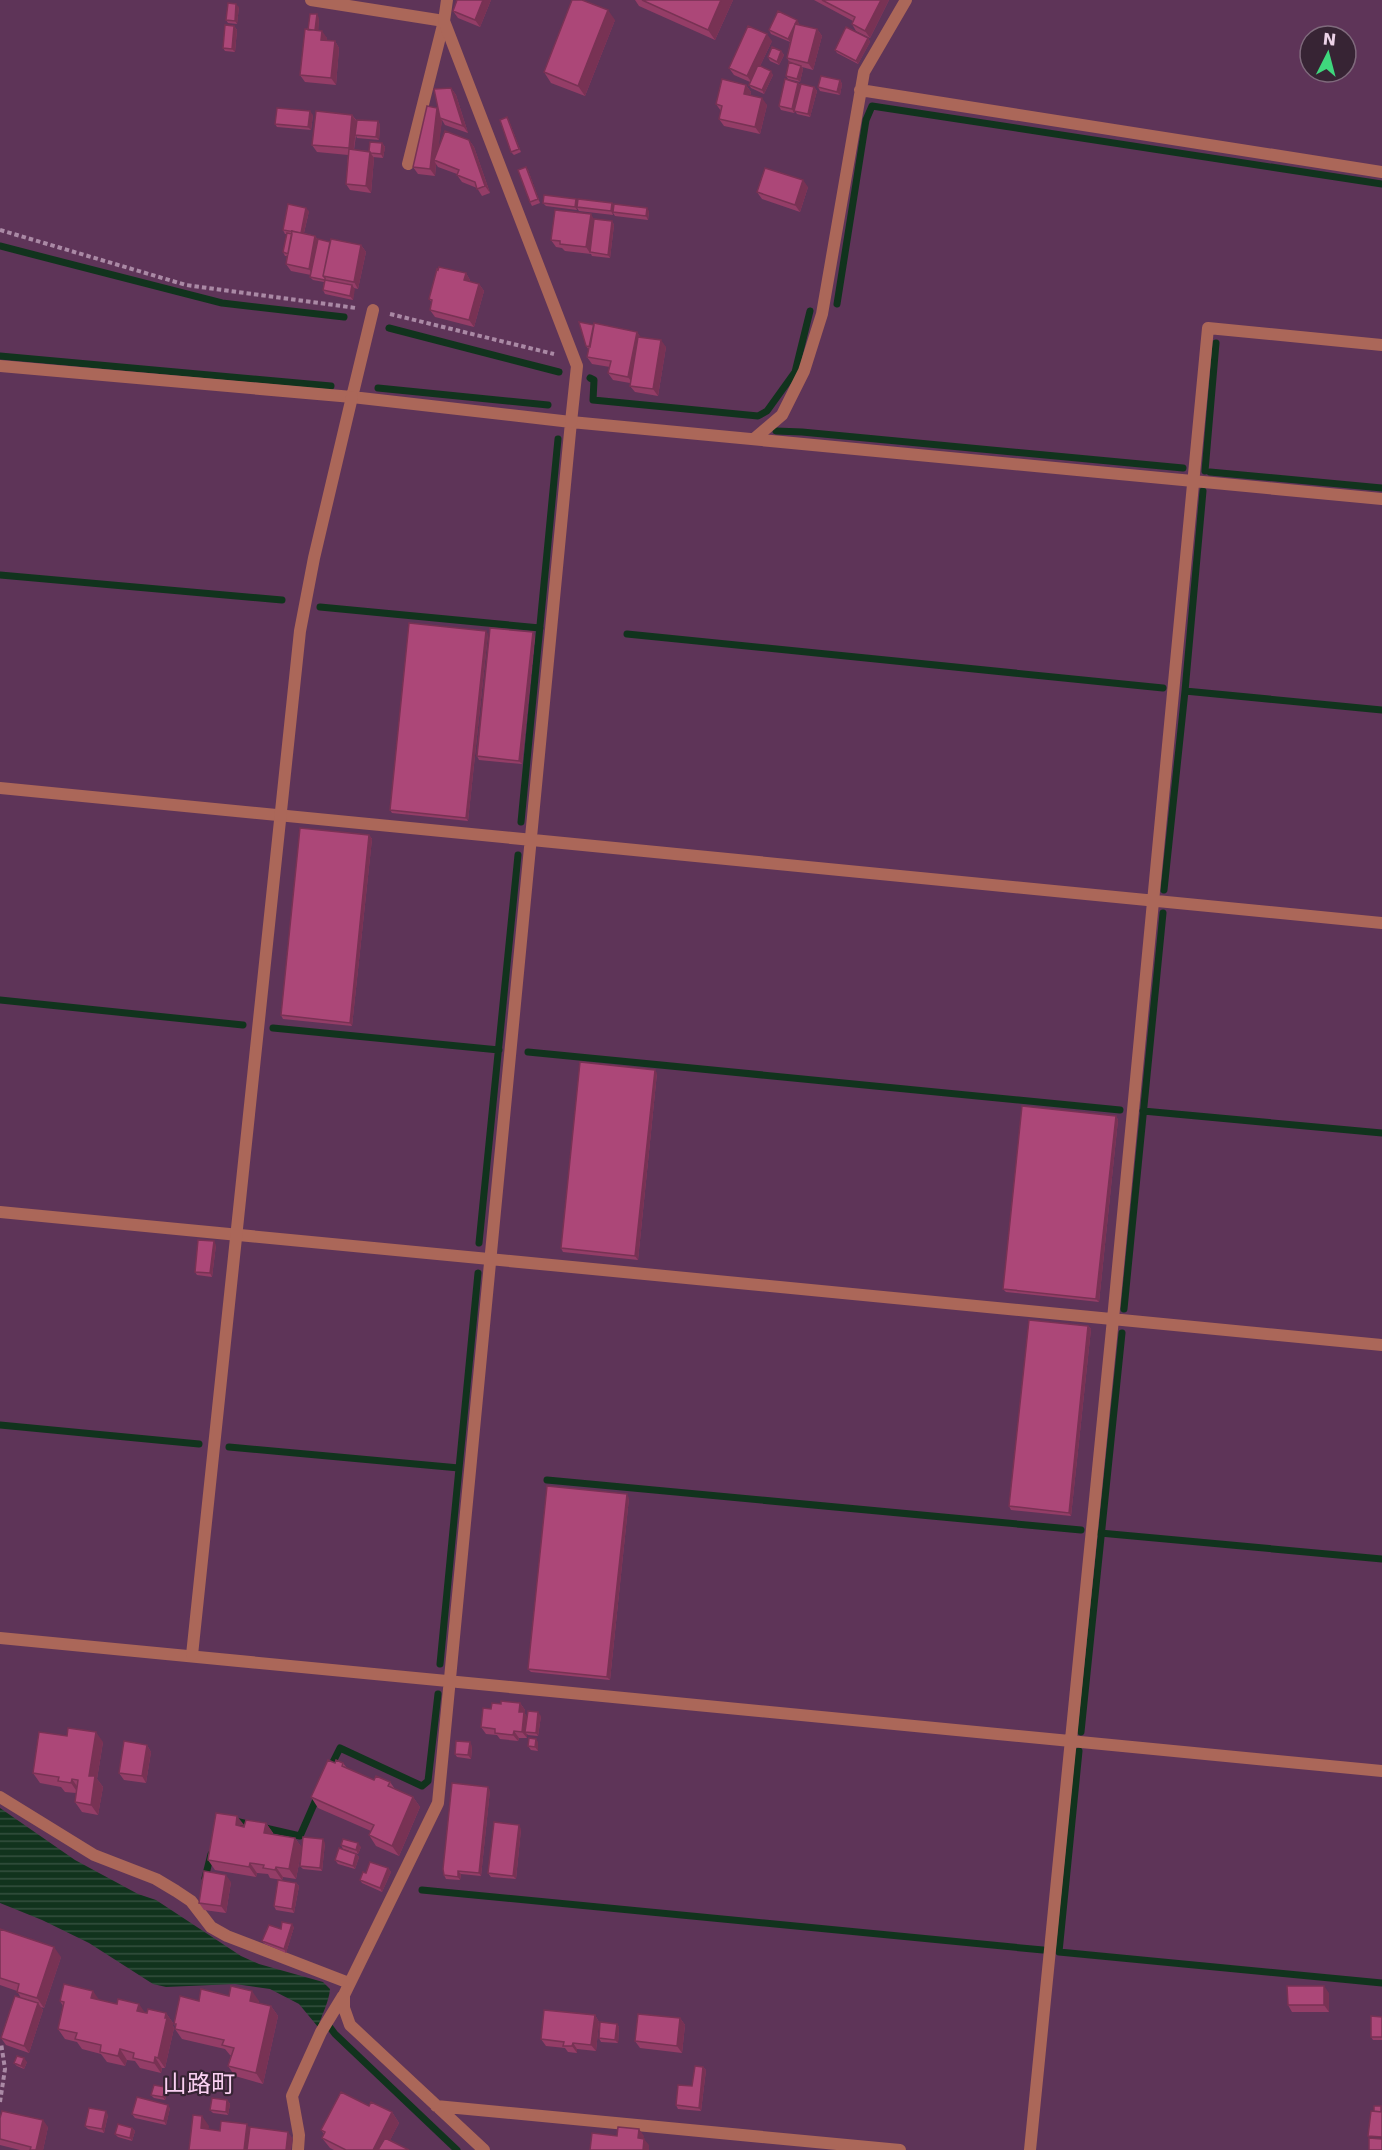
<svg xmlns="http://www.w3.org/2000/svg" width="1382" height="2150" viewBox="0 0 1382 2150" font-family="'DejaVu Sans','Noto Sans JP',sans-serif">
  <defs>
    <pattern id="water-rules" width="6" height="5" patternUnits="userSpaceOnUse" patternTransform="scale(1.5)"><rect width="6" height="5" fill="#11331d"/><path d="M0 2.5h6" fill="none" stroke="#34503e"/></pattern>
  </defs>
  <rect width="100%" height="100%" fill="#5e3458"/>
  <!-- water -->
  <path fill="url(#water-rules)" d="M0,1808L75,1860L138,1894L156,1900L241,1956L259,1964L323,1982L330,1989C329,2002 322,2014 318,2027L299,2004L270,1989L235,1984L166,1987L153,1984L89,1943L42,1920L0,1903Z"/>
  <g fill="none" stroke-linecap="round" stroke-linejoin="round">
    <!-- stream -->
    <path stroke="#11331d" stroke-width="7" d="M0,246L222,303L344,317
      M837,304L866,120L872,106L1382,184
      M389,328L559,372
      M0,356L331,386
      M590,378L594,380L593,400L758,416L767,411L795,372L810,311
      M378,388L548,405
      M776,431L802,432L1183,468
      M1205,471L1216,343
      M1210,472L1382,488
      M0,575L282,600
      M320,607L540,628
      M627,634L1163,688
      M1185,691L1382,710
      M521,822L558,439
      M1164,890L1185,691L1203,491
      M0,1000L243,1025
      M273,1028L499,1050
      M528,1052L1120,1110
      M1143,1111L1382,1133
      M479,1243L518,855
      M1124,1309L1163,913
      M0,1425L199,1444
      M229,1447L459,1468
      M547,1480L1081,1530
      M1100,1533L1382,1559
      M440,1664L478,1273
      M1081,1732L1122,1333
      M1079,1751L1059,1952L1382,1983
      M330,1768L340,1748L422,1786L428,1781L438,1694
      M235,1821L300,1836L318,1795
      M205,1878L211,1854
      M422,1890L1043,1950
      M326,2022L335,2034L457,2150"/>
    <!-- path -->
    <path stroke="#aa89a5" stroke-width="4" stroke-dasharray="4.5 3" stroke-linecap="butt" d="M0,230L186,285L356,308
      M390,314L554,354
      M0,2102L5,2069L1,2043"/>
    <!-- minor -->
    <path stroke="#ab6759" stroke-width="12" d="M311,0L444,21L408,164
      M860,90L1382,172
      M0,366L352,397L571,422L1382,499
      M352,397L373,310
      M755,438L782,415L804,371L822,314L864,72L906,0
      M0,788L1382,923
      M0,1212L1382,1345
      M0,1638L1382,1771
      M0,1797L94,1855L156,1879L176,1891L191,1901L211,1927L227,1936L349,1983
      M436,2106L900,2150
      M298,2150L299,2135L292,2096L321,2032L343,1996
      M484,2150L350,2025L344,2008V1995L438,1803L571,422
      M1030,2150L1113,1319L1208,328L1382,345"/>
    <!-- tertiary -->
    <path stroke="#ab6759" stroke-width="12" d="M447,0L444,21L577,366L571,422
      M192,1655L300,631L314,558L352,397"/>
  </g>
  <!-- wall -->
  <path fill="#943d67" d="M457,0H491L480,27L458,18L453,11Z
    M635,0H733L715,40L639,6Z
    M814,0H889L870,38L856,31L852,24L853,21Z
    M239,7L237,24L228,23L226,20Z
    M319,18L318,31L327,38V41H335L339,48L336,85L305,82L300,75L308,30Z
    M615,20L585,96L551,83L544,72Z
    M799,23L798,25L817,29L822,36L813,70L802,67L803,69L800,82L788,79L786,76L790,63L787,58L790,42L771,34L769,30Z
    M234,26L237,30L235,52L225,51L223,48Z
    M868,38L870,42L858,64L837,53L835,50Z
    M772,41L760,66L773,75L764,94L751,88L749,85L750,82L734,75L729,68Z
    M781,51L784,55L779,65L770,61L768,57Z
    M840,80L842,84L840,95L820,91L818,87Z
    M798,83L800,85L814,87L817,91L810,117L797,114L795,111L794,113L781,110L779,106Z
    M746,85L751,92L750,96L767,105L760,134L724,126L719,119L721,111L716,104Z
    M451,88L456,95L468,133L445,125L442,120L438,148L469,140L474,147L490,193L482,196L477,188L462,182L457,175V174L438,167L436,164L435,176L418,174L413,167Z
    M313,115L311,130L277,127L275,124Z
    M352,115L357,121H378L380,125L379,140L357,138L356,135L354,150L369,151L382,143L385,147L383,158L373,157L374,158L371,193L350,190L346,184L348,155L317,152L312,145Z
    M507,117L509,121L521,152L514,155L511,152Z
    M526,167L528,170L540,203L532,206L530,202Z
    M808,187L800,212L762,199L757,192Z
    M578,201L612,203L614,205L649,211L648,220L615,216L613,213V215L579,211L577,208V210L546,206L543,203Z
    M309,211L304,233L315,236L318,240L361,245L366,252L358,289L354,288L353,300L325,294L323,290L324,282L313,280L310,277L311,275L291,271L286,264L287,256H285L283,252L287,234H285L283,230Z
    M594,219L612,221L614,225L610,258L592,256L591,254L565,251L562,248L556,247L551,240Z
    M466,273L470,280V282L479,284L484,291L474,327L435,317L430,310L432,303L429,299Z
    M594,325L637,332L640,337L666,347L658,396L635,392L630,386V383L613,380L608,373L610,367L592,364L587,357L589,350L586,346Z
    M488,634L468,821L392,813L390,810Z
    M535,636L522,764L479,760L477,756Z
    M369,835L372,839L352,1026L283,1019L281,1015Z
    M657,1073L638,1260L563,1252L561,1248Z
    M1116,1116L1118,1120L1099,1302L1006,1292L1003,1289Z
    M216,1245L212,1277L197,1275L195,1272Z
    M1088,1326L1091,1329L1071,1516L1011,1510L1009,1506Z
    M629,1498L610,1680L531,1672L528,1669Z
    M520,1703L525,1710V1714L527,1717L541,1716L538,1736L528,1735L527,1734V1738H519L518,1741L500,1739L497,1735L486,1734L481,1727L491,1709L501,1704Z
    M103,1742L97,1779L103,1787L98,1815L82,1812L75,1802L76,1793L65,1792L61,1787L40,1783L33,1773Z
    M538,1742V1751L531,1750L528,1746Z
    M147,1745L151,1752L146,1783L124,1780L119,1773Z
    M472,1746L471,1759L457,1757L455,1754Z
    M335,1763H343L347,1768L374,1780L390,1782L395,1789L413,1797L420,1807L399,1856L376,1846L369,1835L371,1831L318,1808L311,1797Z
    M490,1790L481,1876L461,1874L460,1880L446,1879L444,1875Z
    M266,1823L273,1833V1834L295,1838L302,1848L296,1879L283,1877L282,1880L270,1878L268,1874L257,1873L256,1877L215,1870L208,1860L245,1826Z
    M521,1829L516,1879L491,1877L488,1873Z
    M325,1843L322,1871L303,1869L300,1866Z
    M341,1845L361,1847L358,1854L343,1849Z
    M356,1854L359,1857L355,1869L338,1864L335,1860Z
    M388,1868L391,1872L382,1892L362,1883L360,1880L366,1873Z
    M231,1882L226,1913L204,1910L199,1903Z
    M296,1883L299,1886L294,1913L276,1910L274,1906Z
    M294,1927L286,1953L265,1944L262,1941L281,1929Z
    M0,1929L61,1957L44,2008L41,2007L43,2010L29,2053L6,2045L1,2038L21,1998L17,1991L0,1985Z
    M1329,1993V2012H1292L1288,2005Z
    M229,1996L259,2001V2003L271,2006L278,2016L263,2084L235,2076L228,2066L231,2055H230L225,2049L182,2039L175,2029V2026L174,2024L199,2001Z
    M99,2000L145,2013H166L173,2023V2026L174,2028L165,2068H162L161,2073L140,2068L135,2061L127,2060L125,2066L107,2062L101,2054L82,2049L77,2042L65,2039L58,2029L63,2006L60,2001Z
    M595,2015L599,2022L596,2051L577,2049V2053L568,2052L565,2048L546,2046L541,2039Z
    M1382,2017V2040H1373L1371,2037Z
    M680,2018L685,2025L682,2053L640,2048L635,2041Z
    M617,2024L619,2027L618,2043L601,2042L599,2038Z
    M27,2062L24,2069L17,2066L14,2063Z
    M703,2067L706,2070L701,2111L678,2109L676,2105L692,2086Z
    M168,2091L165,2100L154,2098L151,2095Z
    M227,2100L230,2104L228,2115L213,2113L210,2110Z
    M369,2106L392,2112L399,2123L390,2140L409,2150H334L330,2148L322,2138L324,2134L321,2130Z
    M170,2108L166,2125L135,2118L132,2114Z
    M108,2115L104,2133L88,2129L85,2126Z
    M0,2118L48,2127L43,2150H20L0,2145Z
    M132,2128L135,2131L132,2141L118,2137L115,2134Z"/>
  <!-- shaded-wall -->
  <path fill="#783254" d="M483,0H491L480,27L475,20Z
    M721,0H733L715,40L708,30Z
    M881,0H889L870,38L865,31Z
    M236,4L239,7L237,24L235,21Z
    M608,10L615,20L585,96L578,86Z
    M317,14L319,18L318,36L315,32Z
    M797,20L799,23L790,42L788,39Z
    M234,26L237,30L235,52L232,49Z
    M817,29L822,36L813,70L808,63Z
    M322,31L327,38L326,47L321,40Z
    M767,34L772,41L752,83L747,76Z
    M868,38L870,42L858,64L856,61Z
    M335,41L339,48L336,85L331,78Z
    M781,51L784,55L779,65L777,62Z
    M801,66L803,69L800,82L797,79Z
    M771,71L773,75L764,94L762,90Z
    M840,80L842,84L840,95L837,92Z
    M798,83L801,86L794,113L792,109Z
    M746,85L751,92L749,101L744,94Z
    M814,87L817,91L810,117L808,114Z
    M451,88L456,95L468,133L463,126Z
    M762,98L767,105L760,134L755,127Z
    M437,108L442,114L440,118L442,120L437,161L434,160L436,164L435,176L430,169Z
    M310,111L313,115L311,130L308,127Z
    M352,115L357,122L353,155L349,148Z
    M507,117L509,121L521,152L519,149Z
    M378,121L380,125L379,140L376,137Z
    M469,140L474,147L490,193L485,186Z
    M382,143L385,147L383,158L381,154Z
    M370,152L374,158L371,193L366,186Z
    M526,167L528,170L540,203L538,199Z
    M803,180L808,187L800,212L795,205Z
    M576,199L578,202L577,210L575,207Z
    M612,203L614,206L613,215L611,211Z
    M306,208L309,211L303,237L301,234Z
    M647,208L649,211L648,220L646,216Z
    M591,214L595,221L590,253L586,247Z
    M612,221L614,225L610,258L608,255Z
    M315,236L320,243L313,275L309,269Z
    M361,245L366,252L358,289L354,282Z
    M466,273L470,280L468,287L464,280Z
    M479,284L484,291L474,327L469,320Z
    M352,285L355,289L353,300L350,296Z
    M637,332L642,339L633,384L628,377Z
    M661,340L666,347L658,396L653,389Z
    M486,631L488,634L468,821L466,818Z
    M533,632L535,636L522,764L519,761Z
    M369,835L372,839L352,1026L350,1023Z
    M655,1070L657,1073L638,1260L635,1256Z
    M1116,1116L1118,1120L1099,1302L1096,1299Z
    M214,1241L216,1245L212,1277L210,1273Z
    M1088,1326L1091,1329L1071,1516L1069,1513Z
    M627,1494L629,1498L610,1680L607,1677Z
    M520,1703L525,1710V1714L529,1719L525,1732L527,1734V1738L522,1732L519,1712Z
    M538,1712L541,1716L538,1736L536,1733Z
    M514,1731L519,1738L518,1741L513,1735Z
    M96,1732L103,1742L97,1779L103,1787L98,1815L91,1805L89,1776Z
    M536,1739L538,1742V1751L535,1747Z
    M470,1742L472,1746L471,1759L468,1755Z
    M147,1745L151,1752L146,1783L142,1776Z
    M72,1779L79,1789L78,1793L71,1783Z
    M488,1787L490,1790L481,1876L479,1873Z
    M413,1797L420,1807L399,1856L392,1846Z
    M237,1816L245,1826L236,1825Z
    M266,1823L273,1833L271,1843L264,1833Z
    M519,1825L521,1829L516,1879L513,1876Z
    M295,1838L302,1848L296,1879L289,1869Z
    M323,1839L325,1843L322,1871L320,1868Z
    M358,1843L361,1847L358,1854L356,1850Z
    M356,1854L359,1857L355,1869L353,1866Z
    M250,1863L257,1873L256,1877L249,1867Z
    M276,1867L283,1877L282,1880L275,1870Z
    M388,1868L391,1872L382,1892L380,1888Z
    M458,1871L461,1874L460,1880L458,1877Z
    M226,1875L231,1882L226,1913L221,1906Z
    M296,1883L299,1886L294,1913L292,1909Z
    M292,1924L294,1927L286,1953L284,1949Z
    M54,1947L61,1957L44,2008L37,1998Z
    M1324,1986L1329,1993V2012L1324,2005Z
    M93,1991L100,2001L91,1998Z
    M252,1991L259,2001L257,2011L250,2001Z
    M38,2003L43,2010L29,2053L24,2046Z
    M139,2004L146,2014L137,2011Z
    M271,2006L278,2016L263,2084L256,2073Z
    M166,2013L173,2023V2026L174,2028L165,2068L158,2058Z
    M595,2015L599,2022L596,2051L591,2045Z
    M680,2018L685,2025L682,2053L677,2046Z
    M617,2024L619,2027L618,2043L615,2040Z
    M573,2043L577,2049V2053L572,2046Z
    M120,2049L127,2060L125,2066L118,2056Z
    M155,2057L162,2068L161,2073L154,2063Z
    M24,2058L27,2062L24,2069L21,2066Z
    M703,2067L706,2070L701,2111L699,2108Z
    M165,2087L168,2091L165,2100L163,2097Z
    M227,2100L230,2104L228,2115L226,2112Z
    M168,2105L170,2108L166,2125L164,2121Z
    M106,2111L108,2115L104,2133L102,2129Z
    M392,2112L399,2123L385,2150H373Z
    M202,2116L209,2126L208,2138L201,2128Z
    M43,2120L48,2127L43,2150H36Z
    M247,2124L254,2135L252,2150H244Z
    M132,2128L135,2131L132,2141L130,2138Z
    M639,2129L644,2136L643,2145L638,2138Z
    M288,2132L293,2139L291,2150H286Z
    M644,2139L649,2145V2150H643Z"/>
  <!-- building -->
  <path fill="#ac4778" stroke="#783254" stroke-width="1.5" d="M457,0H483L475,20L453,11Z
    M572,0H582L608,10L578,86L544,72Z
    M642,0H721L708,30Z
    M822,0H881L865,31L852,24L855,17Z
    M228,3L236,4L235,21L226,20Z
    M778,11L797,20L788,39L769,30Z
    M310,14H317L315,30H308Z
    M795,24L817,29L808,63L787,58Z
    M225,25L234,26L232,49L223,48Z
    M748,26L767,34L747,76L729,68Z
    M846,27L868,38L856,61L835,50Z
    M305,29L322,31L321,40L335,41L331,78L300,75Z
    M772,47L781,51L777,62L768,57Z
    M789,62L801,66L797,79L786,76Z
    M758,65L771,71L762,90L749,85Z
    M821,76L840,80L837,92L818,87Z
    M722,79L746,85L744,94L762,98L755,127L719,119L722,106L716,104Z
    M785,79L798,83L792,109L779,106Z
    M801,84L814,87L808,114L794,111Z
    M451,88L463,126L440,118L434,89Z
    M427,106L437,108L430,169L413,167Z
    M277,108L310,111L308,127L275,124Z
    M316,111L352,115L349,148L312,145Z
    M507,117L519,149L511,152L500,120Z
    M357,120L378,121L376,137L355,135Z
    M445,131L469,140L485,186L477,189L475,182L457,175L459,170L434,160Z
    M370,142L382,143L381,154L371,153L369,151Z
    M349,149L370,152L366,186L346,184Z
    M526,167L538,199L530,202L518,170Z
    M765,168L803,180L795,205L757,192Z
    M544,195L576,199L575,207L543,203Z
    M578,199L612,203L611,211L577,207Z
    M288,204L306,208L301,233L283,230Z
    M614,204L647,208L646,216L613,212Z
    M555,210L591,214L586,247L560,244V241L551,240Z
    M594,219L612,221L608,255L590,252Z
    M292,231L315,236L309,269L286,264Z
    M287,233L292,234L288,254L283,252Z
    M318,239L330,242L323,276L325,278V280L310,277Z
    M331,239L361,245L354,282L323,276Z
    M439,267L466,273L464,280L479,284L469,320L430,310L432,300L429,299L437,269L438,270Z
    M325,280L352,285L350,296L323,290Z
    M579,322L594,325L590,347L586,346Z
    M594,323L637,332L628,377L608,373L611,361L587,357Z
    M638,337L661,340L653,389L630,386Z
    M409,623L486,631L466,818L390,810Z
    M490,628L533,632L519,761L477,756Z
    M300,828L369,835L350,1023L281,1015Z
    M580,1062L655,1070L635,1256L561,1248Z
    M1022,1106L1116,1116L1096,1299L1003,1289Z
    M198,1240L214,1241L210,1273L195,1272Z
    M1029,1320L1088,1326L1069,1513L1009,1506Z
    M547,1486L627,1494L607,1677L528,1669Z
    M501,1701L520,1703L519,1712H524L522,1732L514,1731L513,1735L495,1733V1729L481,1727L483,1708L491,1709L492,1703L501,1704Z
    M528,1711L538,1712L536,1733L525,1732Z
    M68,1728L96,1732L89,1776H95L91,1805L75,1802L78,1780L72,1779L71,1783L58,1781L59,1777L33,1773L39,1732L67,1736Z
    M529,1738L536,1739L535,1747L528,1746Z
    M124,1741L147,1745L142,1776L119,1773Z
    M456,1741L470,1742L468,1755L455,1754Z
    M328,1760L335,1763L336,1760L343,1763L342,1766L374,1780L376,1776L390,1782L388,1786L413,1797L392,1846L369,1835L374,1825L311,1797Z
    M452,1783L488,1787L479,1873L458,1871V1877L444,1875L443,1869Z
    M216,1813L237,1816L236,1825L244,1827L246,1820L266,1823L264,1833L295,1838L289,1869L276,1867L275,1870L263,1868L264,1865L250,1863L249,1867L208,1860Z
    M494,1822L519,1825L513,1876L488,1873Z
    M303,1837L323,1839L320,1868L300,1866Z
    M343,1839L358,1843L356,1850L341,1845Z
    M339,1848L356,1854L353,1866L335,1860Z
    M370,1862L388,1868L380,1888L360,1880L363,1872L366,1873Z
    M204,1871L226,1875L221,1906L199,1903Z
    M278,1880L296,1883L292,1909L274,1906Z
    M282,1922L292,1924L284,1949L262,1941L269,1925L281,1929Z
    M0,1929L54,1947L37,1998L17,1992L19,1984L0,1978Z
    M64,1984L93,1991L91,1998L117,2004L118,1999L139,2004L137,2011L147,2013L148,2009L166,2013L165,2018H167L158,2058L155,2057L154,2063L133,2058L134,2053L120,2049L118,2056L100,2052L101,2045L75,2039L77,2033L58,2029L64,2002L60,2001Z
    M231,1986L252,1991L250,2001L271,2006L256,2073L228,2066L234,2048L222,2045L224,2040L175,2029L176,2024H174L180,1996L199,2001L201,1989L229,1996Z
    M1287,1986H1324V2005H1288Z
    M15,1996L38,2003L24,2046L1,2038Z
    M544,2010L595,2015L591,2045L573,2043L572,2046H563L564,2042L541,2039Z
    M638,2014L680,2018L677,2046L635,2041Z
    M1371,2016L1382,2017V2037H1371Z
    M600,2022L617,2024L615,2040L599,2038Z
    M17,2056L24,2058L21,2066L14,2063Z
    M695,2066L703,2067L699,2108L676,2105L678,2085L692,2086Z
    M154,2085L165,2087L163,2097L151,2095Z
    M341,2092L369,2106L371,2102L392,2112L373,2150H346L322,2138L325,2132L321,2130Z
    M137,2097L168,2105L164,2121L132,2114Z
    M212,2098L227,2100L226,2112L210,2110Z
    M1374,2106H1381V2112L1374,2111Z
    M89,2108L106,2111L102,2129L85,2126Z
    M2,2111L43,2120L36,2150H30L31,2147L0,2139V2118Z
    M1371,2111L1382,2112V2137L1368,2136Z
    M193,2115L202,2116L201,2128L220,2131L221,2121L247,2124L244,2150H189Z
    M118,2124L132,2128L130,2138L115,2134Z
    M250,2127L288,2132L286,2150H247Z
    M618,2127L639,2129L638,2138L644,2139L643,2150H590L592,2133L617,2136Z
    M385,2138L409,2150H378Z
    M1369,2138L1382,2139V2150H1369Z"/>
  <g text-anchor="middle" stroke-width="4.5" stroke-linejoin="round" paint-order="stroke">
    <!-- quarter labels -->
    <g font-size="24" fill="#fad0f2" stroke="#372434">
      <text x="199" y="2092">山路町</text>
    </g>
  </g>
  <!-- north arrow -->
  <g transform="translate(1328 54) rotate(6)"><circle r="28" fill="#372434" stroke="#7f6a7c" stroke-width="1.5"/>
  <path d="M0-4.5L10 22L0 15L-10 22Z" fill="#3fd77d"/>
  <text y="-9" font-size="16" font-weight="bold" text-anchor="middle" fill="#ecd2e7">N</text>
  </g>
</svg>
